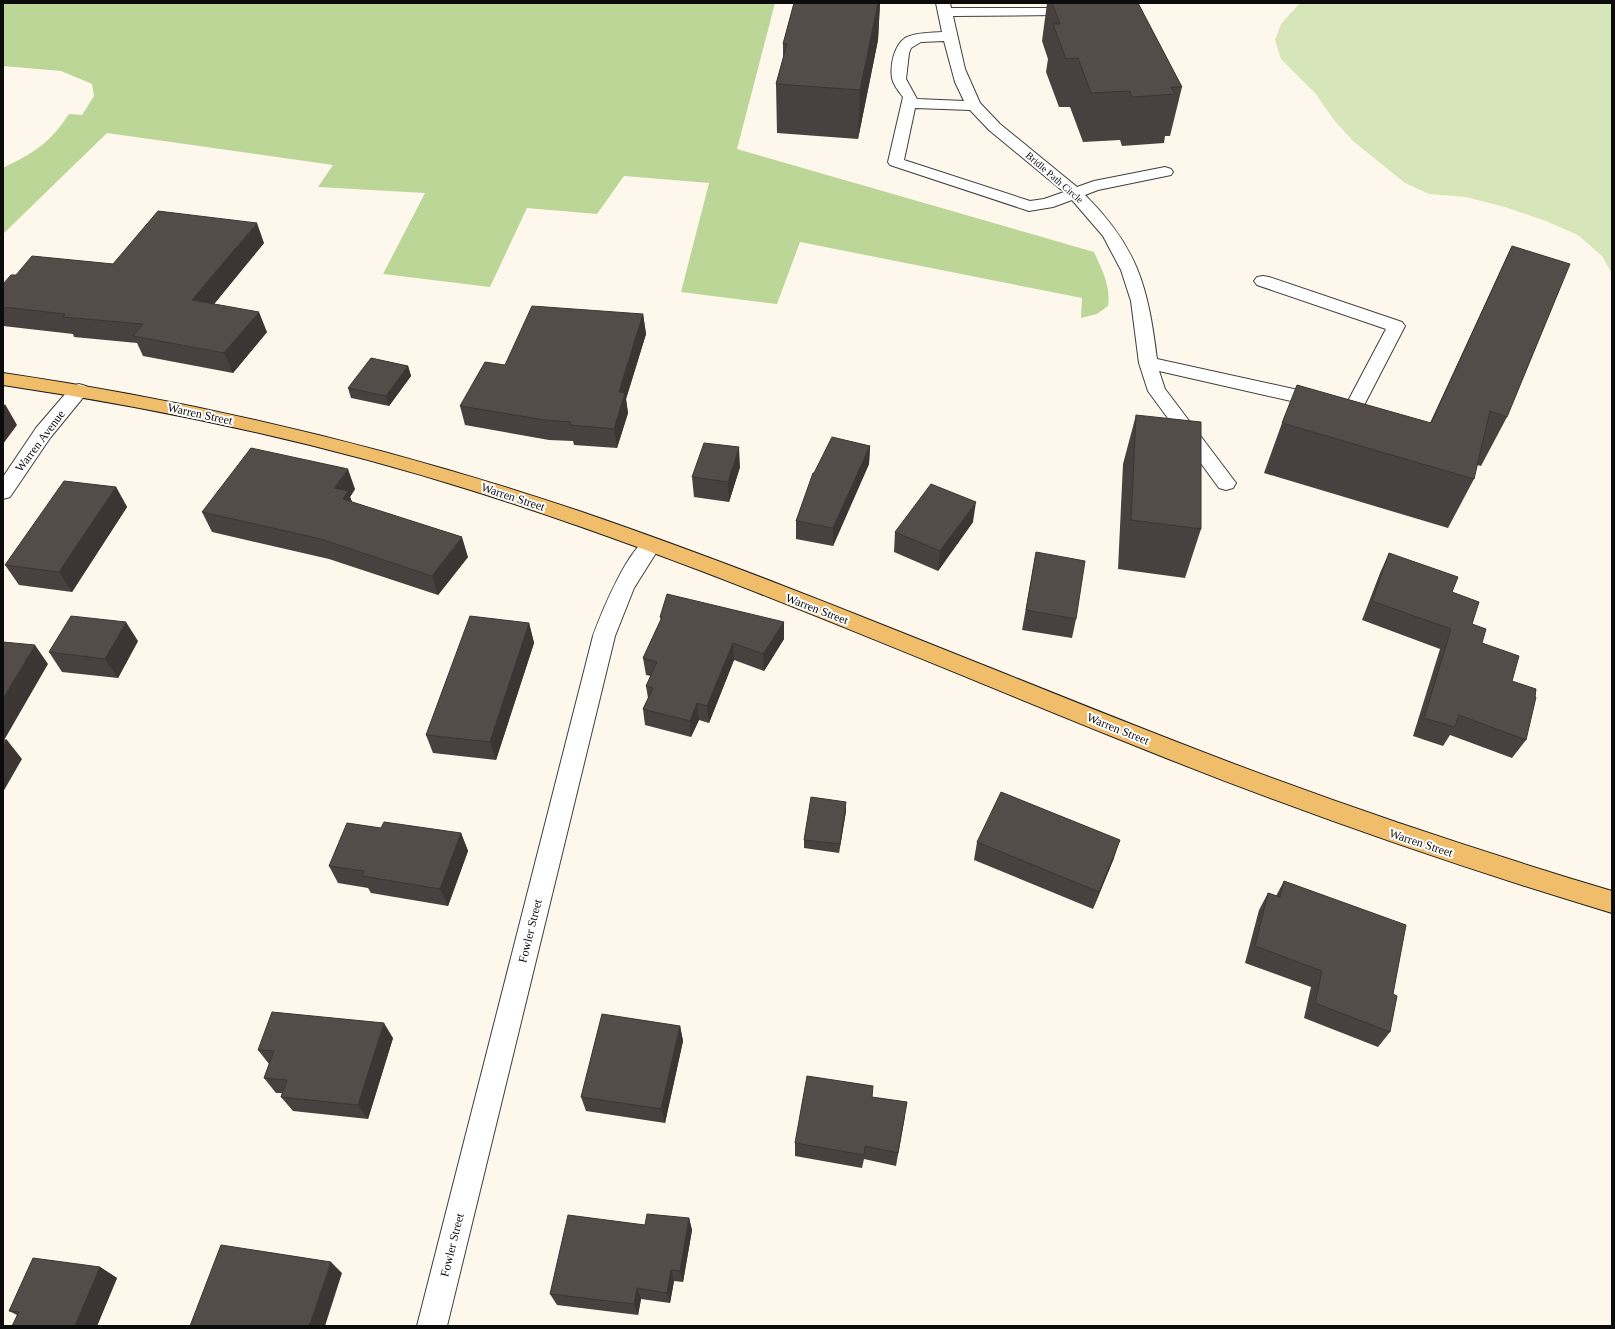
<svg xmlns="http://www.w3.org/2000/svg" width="1615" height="1329" viewBox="0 0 1615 1329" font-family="Georgia,serif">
  <rect width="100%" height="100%" fill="#fef8ec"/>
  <!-- green -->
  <path fill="#d6e6b8" d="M1300,3H1612V274L1602,256L1578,235L1546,221L1505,207L1466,197L1429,194L1405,183L1353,141L1334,120L1315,93L1281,59L1275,40L1281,24Z"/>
  <!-- forest -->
  <path fill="#bcd698" d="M3,3H775L737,149L1094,252C1102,270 1111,286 1108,306L1097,314L1081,318L1082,298L800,242L777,304L681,292L709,183L624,176L597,214L527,208L490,287L383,274L425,193L318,187L333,165L107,133L3,234V168C35,152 49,144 69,114L82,115L94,96L92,84L61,71L3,66Z"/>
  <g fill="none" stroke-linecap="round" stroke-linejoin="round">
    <!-- minor casing -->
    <g stroke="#3f3f3f" stroke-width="2">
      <path id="minor" d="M936,3H950L951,8H1062L1064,11L1062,14L1057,15L953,16L965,69L980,103L1000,124L1077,187L1094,181L1165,167L1171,169L1173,172L1171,175L1098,190L1085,195C1138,248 1148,287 1157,359L1348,401L1386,329L1257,285L1254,281L1257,277L1263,276L1269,277L1402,322L1405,326L1360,413L1353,415L1159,371L1165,389L1236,483L1233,488L1226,490L1219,488L1148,391L1139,363L1131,301L1121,270L1103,236L1072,200L1053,207L1029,211L890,165L888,162L903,97C899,92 893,84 892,78C890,65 894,46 905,38C916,32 931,33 942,32ZM944,41L955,82L964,101L917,99L906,79L909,53L911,48L921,42ZM915,108L970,110L989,130L1064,192L1044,199L1030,201L904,160Z
        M79,384L86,386L88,390L86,394L50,438L10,497L3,499V477L36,428L72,386Z
        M651,537L658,540L661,545L634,588L615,636L447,1326H417L593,636C601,614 629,544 651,537Z"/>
    </g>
    <!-- major casing -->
    <g stroke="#1d1d1d" stroke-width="2">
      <path id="major" d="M3,373C200,402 393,448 582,512C783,581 979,665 1177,742C1320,798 1465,847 1612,891V913C1459,867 1309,815 1161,756C934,666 710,566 477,492C322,443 164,409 3,385Z"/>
    </g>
    <!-- minor -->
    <use href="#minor" fill="#fff" fill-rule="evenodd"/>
    <!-- major -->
    <use href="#major" fill="#f0be6a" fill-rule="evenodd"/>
  </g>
  <!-- wall -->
  <path fill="#48413f" d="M794,3H880L878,40L858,139L777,133L776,84L783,59V44Z
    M1047,3H1138L1182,87L1170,136H1165L1164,143L1122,146L1120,140L1083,142L1070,107H1059L1046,72L1048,59L1042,41Z
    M264,243L214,304L267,332L233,373L143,356L137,343L74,337L73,334L3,326V284L16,275L113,264Z
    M1512,246L1507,417L1481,466L1477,465L1474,479L1448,528L1264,473L1282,423H1430Z
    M643,314L646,334L626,399L628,413L617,448L574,445L573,441L549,440L465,425L460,406L505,365Z
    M408,366L411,376L389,406L351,398L348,388Z
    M1136,415L1201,529L1185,578L1118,569L1123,464Z
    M870,446L869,464L833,546L796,539V521L814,473Z
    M740,467L729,502L694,497L692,477Z
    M116,487L127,507L72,592L19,585L5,565Z
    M355,489L350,497L352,502L468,557L438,595L329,559L212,532L202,512Z
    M973,522L938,571L894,552L895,532Z
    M1036,552L1076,619L1072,638L1022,630Z
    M1389,553L1452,592L1472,624L1482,643L1512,681L1526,740L1512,758L1450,735L1443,746L1413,736L1440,649L1362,620L1380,573Z
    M660,617L784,622V639L764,671L734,660L709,723L699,720L691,737L645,725L643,709L648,698L646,686L651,676L646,675L643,658L661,620Z
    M529,623L534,643L496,760L433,753L426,735Z
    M138,641L118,678L62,672L49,652Z
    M846,811L839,853L804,848V840Z
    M381,828L461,833L468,851L448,906L371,893L368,888L338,883L329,866Z
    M977,842L1114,858L1093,909L974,860Z
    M1284,881L1393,994L1390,1032L1378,1047L1304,1018L1311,987L1245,963L1259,910L1268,893L1276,896Z
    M680,1026L683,1041L665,1123L586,1111L581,1097Z
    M393,1038L368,1119L293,1111L281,1097L282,1093H276L264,1078L269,1064L258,1050Z
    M872,1097L905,1116L896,1166L864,1159L862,1168L795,1156V1143Z
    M689,1218L692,1230L683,1282L674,1281L670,1303L641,1299L638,1315L557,1305L550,1294L645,1225Z
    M100,1267L117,1278L97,1326H12L17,1315L9,1311Z"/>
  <!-- shaded-wall -->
  <path fill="#3b3533" d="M878,3H880L878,40L858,139L860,90Z
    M257,223L264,243L201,320L192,300Z
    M259,312L267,332L233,373L224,353Z
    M643,314L646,334L626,399L628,413L617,448L614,429L619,392Z
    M408,366L411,376L389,406L386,396Z
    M5,404L17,425L3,444V407Z
    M870,446L869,464L833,546V528Z
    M739,447L740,467L729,502L728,482Z
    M348,469L355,489L350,497L356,511L350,519L334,488Z
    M116,487L127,507L72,592L59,572Z
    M976,502L973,522L938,571L940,551Z
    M462,537L468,557L438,595L432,576Z
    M126,622L138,641L118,678L105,659Z
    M784,622V639L764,671L763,654Z
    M529,623L534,643L496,760L490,742Z
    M733,643L734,660L709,723L707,706Z
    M35,645L48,664L3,742V698Z
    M697,703L699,720L691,737L690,721Z
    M7,740L22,759L3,792V747Z
    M846,802V811L839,853L840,844Z
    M461,833L468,851L448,906L440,889Z
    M1120,840L1114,858L1093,909L1099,892Z
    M384,1023L393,1038L368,1119L358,1105Z
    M680,1026L683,1041L665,1123L661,1109Z
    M689,1218L692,1230L683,1282L680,1271Z
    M331,1262L342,1273L325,1326H309Z
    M100,1267L117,1278L97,1326H75Z
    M671,1270L674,1281L670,1303L667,1293Z
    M637,1288L641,1299L638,1315L634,1304Z"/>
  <!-- building -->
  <path fill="#544c49" stroke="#3b3533" d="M794,3H878L860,90L776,84L787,44H783Z
    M1052,3H1138L1182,87H1171L1175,94L1132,97L1130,91L1091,93L1078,58L1066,59L1053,24H1060Z
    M158,211L257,223L192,300L259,312L224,353L133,336L143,324L63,317L65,314L3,307V284L11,275H16L32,256L113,264Z
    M1512,246L1570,264L1507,417L1490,411L1474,479L1282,423L1297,385L1431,423Z
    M532,306L643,314L619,392L625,393L614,429L570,425L571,422L545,420L460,406L485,362L505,365Z
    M371,358L408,366L386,396L348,388Z
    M1136,415L1201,422V529L1131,520Z
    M832,437L870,446L833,528L796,521L813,473H814Z
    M704,443L739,447L728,482L692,477Z
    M251,448L348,469L334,488L348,491L343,499L462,537L432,576L321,539L202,512Z
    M64,481L116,487L59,572L5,565Z
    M931,484L976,502L940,551L895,532Z
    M1036,552L1085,561L1076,619L1026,610Z
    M1389,553L1458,577L1452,592L1479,602L1472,624L1486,629L1482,643L1519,656L1512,681L1536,689L1535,697H1536L1526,740L1459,715L1455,727L1424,718L1451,629L1372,601Z
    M667,594L784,622L763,654L733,643L707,706L697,703L690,721L643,709L653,688L646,686L657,662L643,658L662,617H660Z
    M71,616L126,622L105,659L49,652Z
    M470,616L529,623L490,742L426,735Z
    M3,642L35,645L3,698Z
    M3,740H7L3,747Z
    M1001,792L1120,840L1099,892L977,842Z
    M811,797L846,802L840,844L804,840Z
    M384,822L461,833L440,889L362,876L364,871L329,866L347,823L381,828Z
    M1284,881L1406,925L1393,994L1397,996L1390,1032L1315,1003L1322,971L1255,946L1268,893L1280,897Z
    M272,1012L384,1023L358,1105L281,1097L287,1080L264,1078L274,1051L258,1050Z
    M602,1014L680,1026L661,1109L581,1097Z
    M807,1076L873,1086L872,1097L907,1102L898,1153L865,1146L864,1155L795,1143Z
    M647,1214L689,1218L680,1271L671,1270L667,1293L637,1288L634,1304L550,1294L568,1215L645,1225Z
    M221,1245L331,1262L309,1326H190Z
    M33,1258L100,1267L75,1326H12L19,1312L9,1311Z"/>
  <g text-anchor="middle" stroke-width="4" stroke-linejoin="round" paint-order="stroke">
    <!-- far-street labels -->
    <g font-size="10" fill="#0c0c0c" stroke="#fff">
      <text transform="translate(1055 177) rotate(41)" y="4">Bridle Path Circle</text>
    </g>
    <!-- street labels -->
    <g font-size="12" fill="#0c0c0c" stroke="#fff">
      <text transform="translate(200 414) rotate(12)" y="4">Warren Street</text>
      <text transform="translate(40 441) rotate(-53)" y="4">Warren Avenue</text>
      <text transform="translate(513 497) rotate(18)" y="4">Warren Street</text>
      <text transform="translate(817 609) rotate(21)" y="4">Warren Street</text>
      <text transform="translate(1118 729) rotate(22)" y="4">Warren Street</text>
      <text transform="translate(1421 843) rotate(18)" y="4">Warren Street</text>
      <text transform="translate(530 931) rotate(-76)" y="4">Fowler Street</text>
      <text transform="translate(452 1245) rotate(-76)" y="4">Fowler Street</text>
    </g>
  </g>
  <!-- border -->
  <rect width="1615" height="1329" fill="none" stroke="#0c0c0c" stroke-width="8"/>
</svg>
